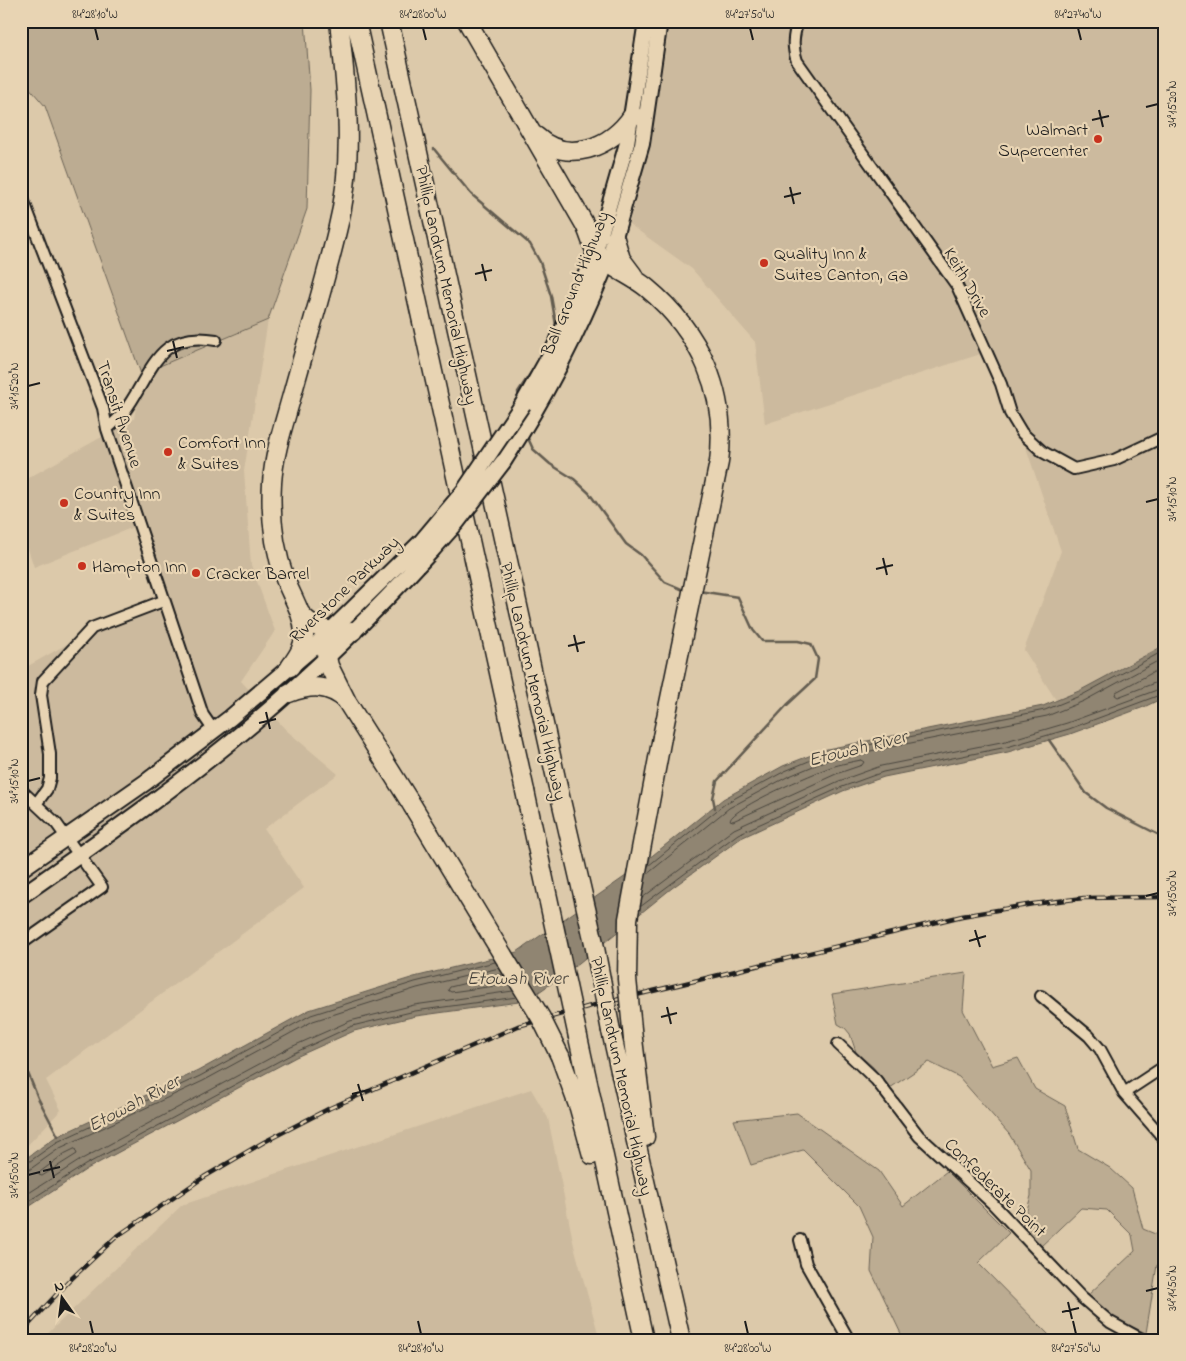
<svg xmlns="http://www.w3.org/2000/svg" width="1186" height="1361" viewBox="0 0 1186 1361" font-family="'Indie Flower',sans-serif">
  <rect width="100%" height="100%" fill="#dcc9aa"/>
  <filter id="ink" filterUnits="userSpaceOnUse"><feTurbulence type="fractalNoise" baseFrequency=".02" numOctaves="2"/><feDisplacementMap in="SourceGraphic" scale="10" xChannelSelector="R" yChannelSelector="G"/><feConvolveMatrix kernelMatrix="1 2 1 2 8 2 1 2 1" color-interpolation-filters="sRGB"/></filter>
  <g filter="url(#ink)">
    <!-- built -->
    <path fill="#ccba9e" d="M670,21H1165V657L1061,708L1024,650L1061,551L993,350L765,424L755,342L692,269L629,224L650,145Z
      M268,320L244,471L251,565L275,631L241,681L286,730L338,774L264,829L304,888L46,1080L61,1110L21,1152V670L158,593L136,526L34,567L21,528V482L134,419L141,374Z
      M531,1089L548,1118L574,1246L600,1340H41L182,1205Z"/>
    <!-- green -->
    <path fill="#bcac92" stroke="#6c6457" d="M21,21H305L310,90L307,209L268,320L141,374L45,106L21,78Z
      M966,973L963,1010L992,1066L1018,1058L1035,1089L1065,1106L1078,1149L1110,1168L1132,1188L1143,1229L1165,1238V1264L1157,1265L1146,1333L1111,1317L1087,1296L1135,1251L1132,1235L1107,1210L1081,1208L1039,1248L1021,1230L1031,1196V1170L1009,1134L959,1077L929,1062L890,1088L873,1067L856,1052L850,1034L845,1028L838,1024L832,994Z
      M797,1113L879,1171L903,1206L947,1171L1009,1233L978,1263L1054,1340H904L871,1271L873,1237L859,1206L803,1150L751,1165L734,1120Z"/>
    <!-- water -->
    <path fill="#908572" stroke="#625b50" d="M1165,645V697L1144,707L1070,734L1008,752L884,777L843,791L741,838L672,888L569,971L526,1001L416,1016L354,1031L296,1057L87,1169L21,1212V1162L54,1138L198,1071L309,1010L414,977L517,952L633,871L723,799L783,766L827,749L1043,706L1079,691Z"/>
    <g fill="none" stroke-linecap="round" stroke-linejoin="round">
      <!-- shore -->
      <path stroke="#4a463e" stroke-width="1" d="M1165,666L1116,692L1115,695L1118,697L1165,679
        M861,760L864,762L862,765L836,774L733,821L730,820C734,807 814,773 831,767C841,764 851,762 861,760Z
        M648,866L726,803L785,771L828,753L1045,710L1082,695L1165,650
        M646,875L729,808L787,777L830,759L1047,716L1084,701L1165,657
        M642,898L734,829L839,781L881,766L1006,741L1067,723L1165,687
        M640,907L738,834L842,787L883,772L1007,747L1069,729L1165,693
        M503,974L450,987L448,990L451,992L509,984
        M75,1149L77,1154L42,1176L39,1175L40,1172L64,1154Z
        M21,1165L26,1164L57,1142L200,1076L311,1015L415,982L495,962
        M21,1172L29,1170L60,1148L203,1081L313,1021L417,988L499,968
        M21,1198L82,1159L291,1047L350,1021L414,1005L513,991
        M21,1206L85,1165L294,1053L352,1026L415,1011L517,997"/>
      <!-- stream -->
      <path stroke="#625b50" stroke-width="2.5" d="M434,149L471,194L530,244L540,262L551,296L556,325L554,332
        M519,399L518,392L536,365
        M527,436L533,449L550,464L574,479L589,493L626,544L641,555L665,582L686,591
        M699,591L738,597L753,630L762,641H798L811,644L818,659L815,679L787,705L717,781L713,798L715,808
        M1049,740L1086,793L1106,808L1165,838
        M21,1056L38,1098L58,1136"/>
      <!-- minor casing -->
      <g stroke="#1c1c1c" stroke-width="14">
        <path id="minor" d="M798,21C793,36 792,47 797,61L957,286L1001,384L1010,413L1022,433L1043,452L1074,469L1114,460L1165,436
          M21,194L103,408L107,429L203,715L214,731
          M107,429C112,424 119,419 124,412C152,375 156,329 216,340
          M21,790L56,823L102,887L21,944
          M36,804L47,789L50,778V754L41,695L43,681L92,628L163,601
          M1041,996L1089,1036L1100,1049L1124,1093L1165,1140
          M838,1044L876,1080L919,1136L992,1203L1081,1297L1110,1322L1143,1340
          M1124,1093L1165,1066
          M800,1240L806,1264L849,1340"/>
      </g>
      <!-- secondary casing -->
      <g stroke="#1c1c1c" stroke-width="18">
        <path id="secondary" d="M612,247L642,144L660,21
          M596,251L627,143L646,21"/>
      </g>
      <!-- primary casing -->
      <g stroke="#1c1c1c" stroke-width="19">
        <path id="primary" d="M523,404L557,343L596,251
          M503,462C546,396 577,335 607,262
          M21,869L146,782L230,718L317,644L421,542
          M21,896C101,840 181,784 255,722C318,669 377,610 432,550"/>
      </g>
      <!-- motorway casing -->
      <g stroke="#1c1c1c" stroke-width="21">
        <path id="motorway" d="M356,21L525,791
          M389,21L557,783
          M467,21L585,225C589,233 591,242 595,250C604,265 633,276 647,288C700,332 728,393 719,462L662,737
          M536,136C567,165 611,148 633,115
          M615,239L621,259L633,275
          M301,614C315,631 332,632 353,631
          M331,631L326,653L329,666L347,702L412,805
          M290,667C298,656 305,646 304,632C303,613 292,597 285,579C274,548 270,516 272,483C274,453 284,424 292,395C307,340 324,286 337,231C355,161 347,92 339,21
          M289,693C311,685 328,684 346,700
          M611,1031L681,1340
          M578,1037L644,1340
          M633,1039L645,1137
          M560,1056L579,1108L592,1155"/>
      </g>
      <!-- minor -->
      <use href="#minor" stroke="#e8d4b3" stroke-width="10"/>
      <!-- secondary -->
      <use href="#secondary" stroke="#e8d4b3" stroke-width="14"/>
      <!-- primary -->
      <use href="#primary" stroke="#e8d4b3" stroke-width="15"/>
      <!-- motorway -->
      <use href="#motorway" stroke="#e8d4b3" stroke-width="18"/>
      <!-- rail casing -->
      <g stroke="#1c1c1c" stroke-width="4.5">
        <path id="rail" d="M21,1333L69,1281L116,1237L204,1177L264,1142L330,1108L518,1026L591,1006L962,916L1033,904L1084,898L1165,897"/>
      </g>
      <!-- rail -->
      <use href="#rail" stroke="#e8d4b3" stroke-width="2.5" stroke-dasharray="8" stroke-linecap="butt"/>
      <!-- primary-bridge casing -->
      <g stroke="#1c1c1c" stroke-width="19" stroke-linecap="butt">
        <path id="primary-bridge" d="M421,542L464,491L523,404
          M432,550L457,522L503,462"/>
      </g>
      <!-- motorway-bridge casing -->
      <g stroke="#1c1c1c" stroke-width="21" stroke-linecap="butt">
        <path id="motorway-bridge" d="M557,783L594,943L611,1031
          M525,791L578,1037
          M412,805L541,1018L560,1056
          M633,1039L627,979L628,919L662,737"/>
      </g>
      <!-- primary-bridge -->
      <use href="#primary-bridge" stroke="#e8d4b3" stroke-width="15"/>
      <!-- motorway-bridge -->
      <use href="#motorway-bridge" stroke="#e8d4b3" stroke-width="18"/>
    </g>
  </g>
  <!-- ticks -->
  <path fill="none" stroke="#1c1c1c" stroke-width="2" d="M95,28L98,40M423,28L426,40M750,28L753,40M1078,28L1081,40M1146,107L1158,104M1099,110L1103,127M1092,120L1109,116M790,187L794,204M784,197L801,193M482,264L486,281M475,274L492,270M173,341L177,358M167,351L184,347M28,386L40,383M1146,502L1158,499M883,558L887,575M876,569L893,565M574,635L578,652M568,646L585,642M266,712L270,729M259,723L276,719M28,781L40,778M1146,896L1158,893M975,930L980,947M969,941L986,936M667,1007L671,1024M661,1017L677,1013M358,1084L363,1101M352,1094L369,1090M50,1161L54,1178M43,1171L60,1167M28,1175L40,1172M1146,1291L1158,1288M1068,1302L1072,1319M1062,1312L1079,1308M90,1321L93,1334M418,1321L421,1334M745,1321L748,1334M1073,1321L1076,1334"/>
  <!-- markers -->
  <g fill="#c8321e" stroke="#e8d4b3" stroke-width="2">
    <circle cx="1098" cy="139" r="5"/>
    <circle cx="764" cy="263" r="5"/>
    <circle cx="168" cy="452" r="5"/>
    <circle cx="64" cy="503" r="5"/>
    <circle cx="82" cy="566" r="5"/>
    <circle cx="196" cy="573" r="5"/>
  </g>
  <g text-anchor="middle" stroke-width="4.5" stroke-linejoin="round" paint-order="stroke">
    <!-- poi labels -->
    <g font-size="18" fill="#1c1c1c" stroke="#e8d4b3" text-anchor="start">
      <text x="1088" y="135" text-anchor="end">Walmart<tspan x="1088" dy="21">Supercenter</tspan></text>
      <text x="774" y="259">Quality Inn &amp;<tspan x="774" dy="21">Suites Canton, Ga</tspan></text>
      <text x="178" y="448">Comfort Inn<tspan x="178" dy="21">&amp; Suites</tspan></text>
      <text x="74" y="499">Country Inn<tspan x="74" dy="21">&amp; Suites</tspan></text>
      <text x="92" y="572">Hampton Inn</text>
      <text x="206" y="579">Cracker Barrel</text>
    </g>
    <!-- street labels -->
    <g font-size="18" fill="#1c1c1c" stroke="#e8d4b3">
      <text transform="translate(968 282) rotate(60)" y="6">Keith Drive</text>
      <text transform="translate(575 283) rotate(-68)" y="6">Ball Ground Highway</text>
      <text transform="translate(447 285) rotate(78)" y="6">Phillip Landrum Memorial Highway</text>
      <text transform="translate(120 414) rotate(72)" y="6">Transit Avenue</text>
      <text transform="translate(344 589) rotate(-44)" y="6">Riverstone Parkway</text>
      <text transform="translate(534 681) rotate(77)" y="6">Phillip Landrum Memorial Highway</text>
      <text transform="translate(622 1076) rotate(78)" y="6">Phillip Landrum Memorial Highway</text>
      <text transform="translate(996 1187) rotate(44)" y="6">Confederate Point</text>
    </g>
    <!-- water labels -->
    <g font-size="19" font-style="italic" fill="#45413a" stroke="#e8d4b3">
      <text transform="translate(857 747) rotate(-14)" y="7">Etowah River</text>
      <text x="517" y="984">Etowah River</text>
      <text transform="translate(133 1102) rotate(-28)" y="7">Etowah River</text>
    </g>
  </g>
  <!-- margin -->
  <rect width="1186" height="1361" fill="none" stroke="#e8d4b3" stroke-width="55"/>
  <!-- north arrow -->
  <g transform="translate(62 1298) rotate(346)" stroke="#e8d4b3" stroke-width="4" paint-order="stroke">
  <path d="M0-4L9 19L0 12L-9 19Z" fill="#1c1c1c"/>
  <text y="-8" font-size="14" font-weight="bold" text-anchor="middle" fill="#1c1c1c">N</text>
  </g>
  <rect x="28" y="28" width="1130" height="1306" fill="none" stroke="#1c1c1c" stroke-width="2"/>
  <g font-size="12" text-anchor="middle" fill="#1c1c1c">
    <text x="95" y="18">84°28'10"W</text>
    <text x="423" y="18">84°28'00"W</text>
    <text x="750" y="18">84°27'50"W</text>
    <text x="1078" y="18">84°27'40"W</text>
    <text transform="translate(1172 104) rotate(-90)" y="4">34°15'20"N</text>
    <text transform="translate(14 386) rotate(-90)" y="4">34°15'20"N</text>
    <text transform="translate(1172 499) rotate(-90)" y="4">34°15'10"N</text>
    <text transform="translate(14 781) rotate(-90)" y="4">34°15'10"N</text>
    <text transform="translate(1172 893) rotate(-90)" y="4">34°15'00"N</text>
    <text transform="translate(14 1175) rotate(-90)" y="4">34°15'00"N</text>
    <text transform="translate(1172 1288) rotate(-90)" y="4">34°14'50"N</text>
    <text x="93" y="1352">84°28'20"W</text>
    <text x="421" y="1352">84°28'10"W</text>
    <text x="748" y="1352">84°28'00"W</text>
    <text x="1076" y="1352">84°27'50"W</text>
  </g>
</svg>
